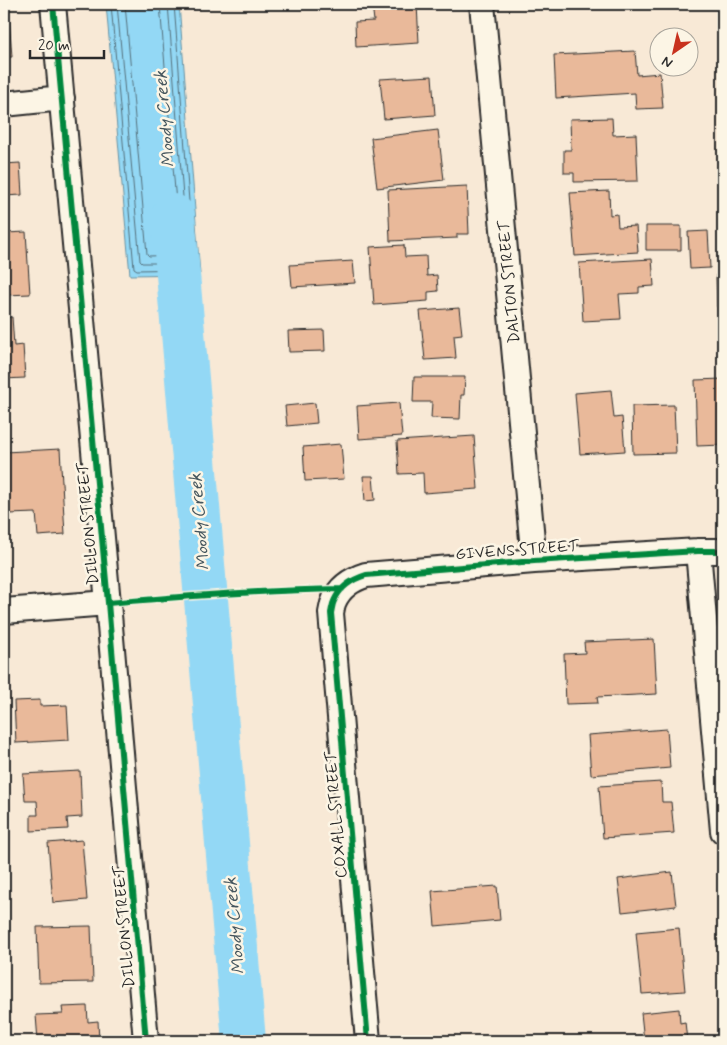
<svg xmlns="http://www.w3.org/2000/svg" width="727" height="1045" viewBox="0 0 727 1045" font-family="Mynerve,sans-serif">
  <rect width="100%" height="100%" fill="#f8e9d6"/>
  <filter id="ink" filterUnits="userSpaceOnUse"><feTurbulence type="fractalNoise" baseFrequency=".02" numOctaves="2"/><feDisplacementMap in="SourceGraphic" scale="10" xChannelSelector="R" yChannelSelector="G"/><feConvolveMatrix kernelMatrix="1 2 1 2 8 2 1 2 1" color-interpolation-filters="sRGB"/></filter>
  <g filter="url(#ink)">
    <!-- water -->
    <path fill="#93d8f5" stroke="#6993a4" d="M106,4H179L200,274L130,275Z"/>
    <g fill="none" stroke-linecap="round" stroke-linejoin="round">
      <!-- shore -->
      <path stroke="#55707c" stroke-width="1" d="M111,4L134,268L137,270L192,269L194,267L174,4
        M117,4L140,261L142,263H185L188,261L168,4
        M125,4L147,254L149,256L177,255L180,253L160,4"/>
      <!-- river -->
      <path stroke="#93d8f5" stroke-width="44" d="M173,216L244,1041"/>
    </g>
    <!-- building -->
    <path fill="#e9b99a" stroke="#2b2b2b" d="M372,4H417L419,43L356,47L355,22L374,21Z
      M9,17L12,57H4V18Z
      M635,51L637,75L660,73L663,108L636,109L635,93L556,98L554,55Z
      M432,76L435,115L384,119L380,79Z
      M612,118L613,135L636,134L638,181L574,182V173H564V150H571L570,119Z
      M438,130L444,180L377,188L371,138Z
      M20,163L22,195L4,196V164Z
      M467,186L469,234H457V238L390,241L388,190Z
      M609,191L610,215L617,214L618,227L636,226L638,252L575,256L570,193Z
      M646,226H681V250H646Z
      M708,231L710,268L690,269L688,232Z
      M26,232L30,294L6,295V287H4V245H7L6,233Z
      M404,245L405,257L426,256L427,276L437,275L438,291L428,292V301L374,305L370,247Z
      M652,259L654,286L639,287V293L619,294L621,319L583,321L579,263Z
      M353,261L355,283L292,287L290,265Z
      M716,275H723V307H717Z
      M459,308L462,334L454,335L456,358L425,360L420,311Z
      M12,317L14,346L23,345L25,378L4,379V318Z
      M324,330L325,351L289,352L288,331Z
      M414,377H465L464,395H461L460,419L431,418L432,402H413Z
      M723,379V445L697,446L695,380Z
      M611,390L614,418L622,417L625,451L580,454L575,393Z
      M315,403L317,423L287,426L285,406Z
      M399,403L402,436L359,439L357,406Z
      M674,405L676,453L633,454L632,406Z
      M474,436L478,489L424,493L423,473L399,474L397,441Z
      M341,444L344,479L305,481L303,447Z
      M60,449L65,534L38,536L36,513L9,514L5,452Z
      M363,476H373L375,500L365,501Z
      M654,639L657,694L597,697L598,703L566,704L564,654L585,653L584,642Z
      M40,700V706L67,705L69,740L16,743L14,701Z
      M667,729L670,768L591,775L588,735Z
      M80,771L82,817L67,818L68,829L31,831V815H38L37,801H25L23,774Z
      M661,782L662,802H671L674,833L603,838L599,786Z
      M82,840L87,900L53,903L48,843Z
      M672,872L676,906L622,912L618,879Z
      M497,886L500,920L435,926L432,891Z
      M91,926L93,982L39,983L37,927Z
      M679,928L685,991L642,994L636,932Z
      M87,1006L88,1022L98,1021L99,1041H38L36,1015L63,1014L62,1007Z
      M679,1009L680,1023L685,1022L687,1041H644L641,1013Z"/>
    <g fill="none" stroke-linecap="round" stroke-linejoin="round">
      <!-- street casing -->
      <g stroke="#2b2b2b" stroke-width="28">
        <path id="street" d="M53,4L108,603L146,1041
          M482,4L534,561
          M4,104L62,98
          M698,551L723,831
          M4,611L108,603
          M368,1041L331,613C332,609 332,605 334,601C340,587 353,579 366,575L534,561L698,551H723"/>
      </g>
      <!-- street -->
      <use href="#street" stroke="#fcf5e5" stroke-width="24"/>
      <!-- cycleway casing -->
      <g stroke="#fcf5e5" stroke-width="9">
        <path id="cycleway" d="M53,4L108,603L146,1041
          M108,603C186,596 264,590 342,589
          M368,1041L331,613C332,609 332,605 334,601C340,587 353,579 366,575L534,561L698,551H723"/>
      </g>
      <!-- cycleway -->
      <use href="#cycleway" stroke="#00873e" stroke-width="6"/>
    </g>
  </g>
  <g text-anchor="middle" stroke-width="5" stroke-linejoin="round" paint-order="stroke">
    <!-- street labels -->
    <g font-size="16" fill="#2b2b2b" stroke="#fcf5e5">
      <text transform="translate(508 282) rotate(-95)" y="6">DALTON STREET</text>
      <text transform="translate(87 524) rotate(-95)" y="6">DILLON STREET</text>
      <text transform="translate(517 549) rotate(-4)" y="6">GIVENS STREET</text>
      <text transform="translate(335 815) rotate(-95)" y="6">COXALL STREET</text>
      <text transform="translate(123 927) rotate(-95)" y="6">DILLON STREET</text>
    </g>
    <!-- water labels -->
    <g font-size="18" font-style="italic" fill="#45565e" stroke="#fcf5e5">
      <text transform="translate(164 119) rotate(-95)" y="6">Moody Creek</text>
      <text transform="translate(199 522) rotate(-95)" y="6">Moody Creek</text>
      <text transform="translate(234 926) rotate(-95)" y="6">Moody Creek</text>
    </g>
  </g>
  <!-- margin -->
  <rect width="727" height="1045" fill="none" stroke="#fcf5e5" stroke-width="20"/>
  <rect x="10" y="10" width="707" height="1025" fill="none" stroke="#2b2b2b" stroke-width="2" filter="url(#ink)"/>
  <!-- north arrow -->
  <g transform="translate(674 52) rotate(214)"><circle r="24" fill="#fcf5e5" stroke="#a8a49b"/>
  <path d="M0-4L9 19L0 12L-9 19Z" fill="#c8321e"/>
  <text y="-8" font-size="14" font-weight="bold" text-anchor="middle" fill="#2b2b2b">N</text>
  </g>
  <!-- scale -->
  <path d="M30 50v8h74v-8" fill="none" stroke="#2b2b2b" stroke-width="2.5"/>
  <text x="38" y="50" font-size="15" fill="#2b2b2b" stroke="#fcf5e5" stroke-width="4" paint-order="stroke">20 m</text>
</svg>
